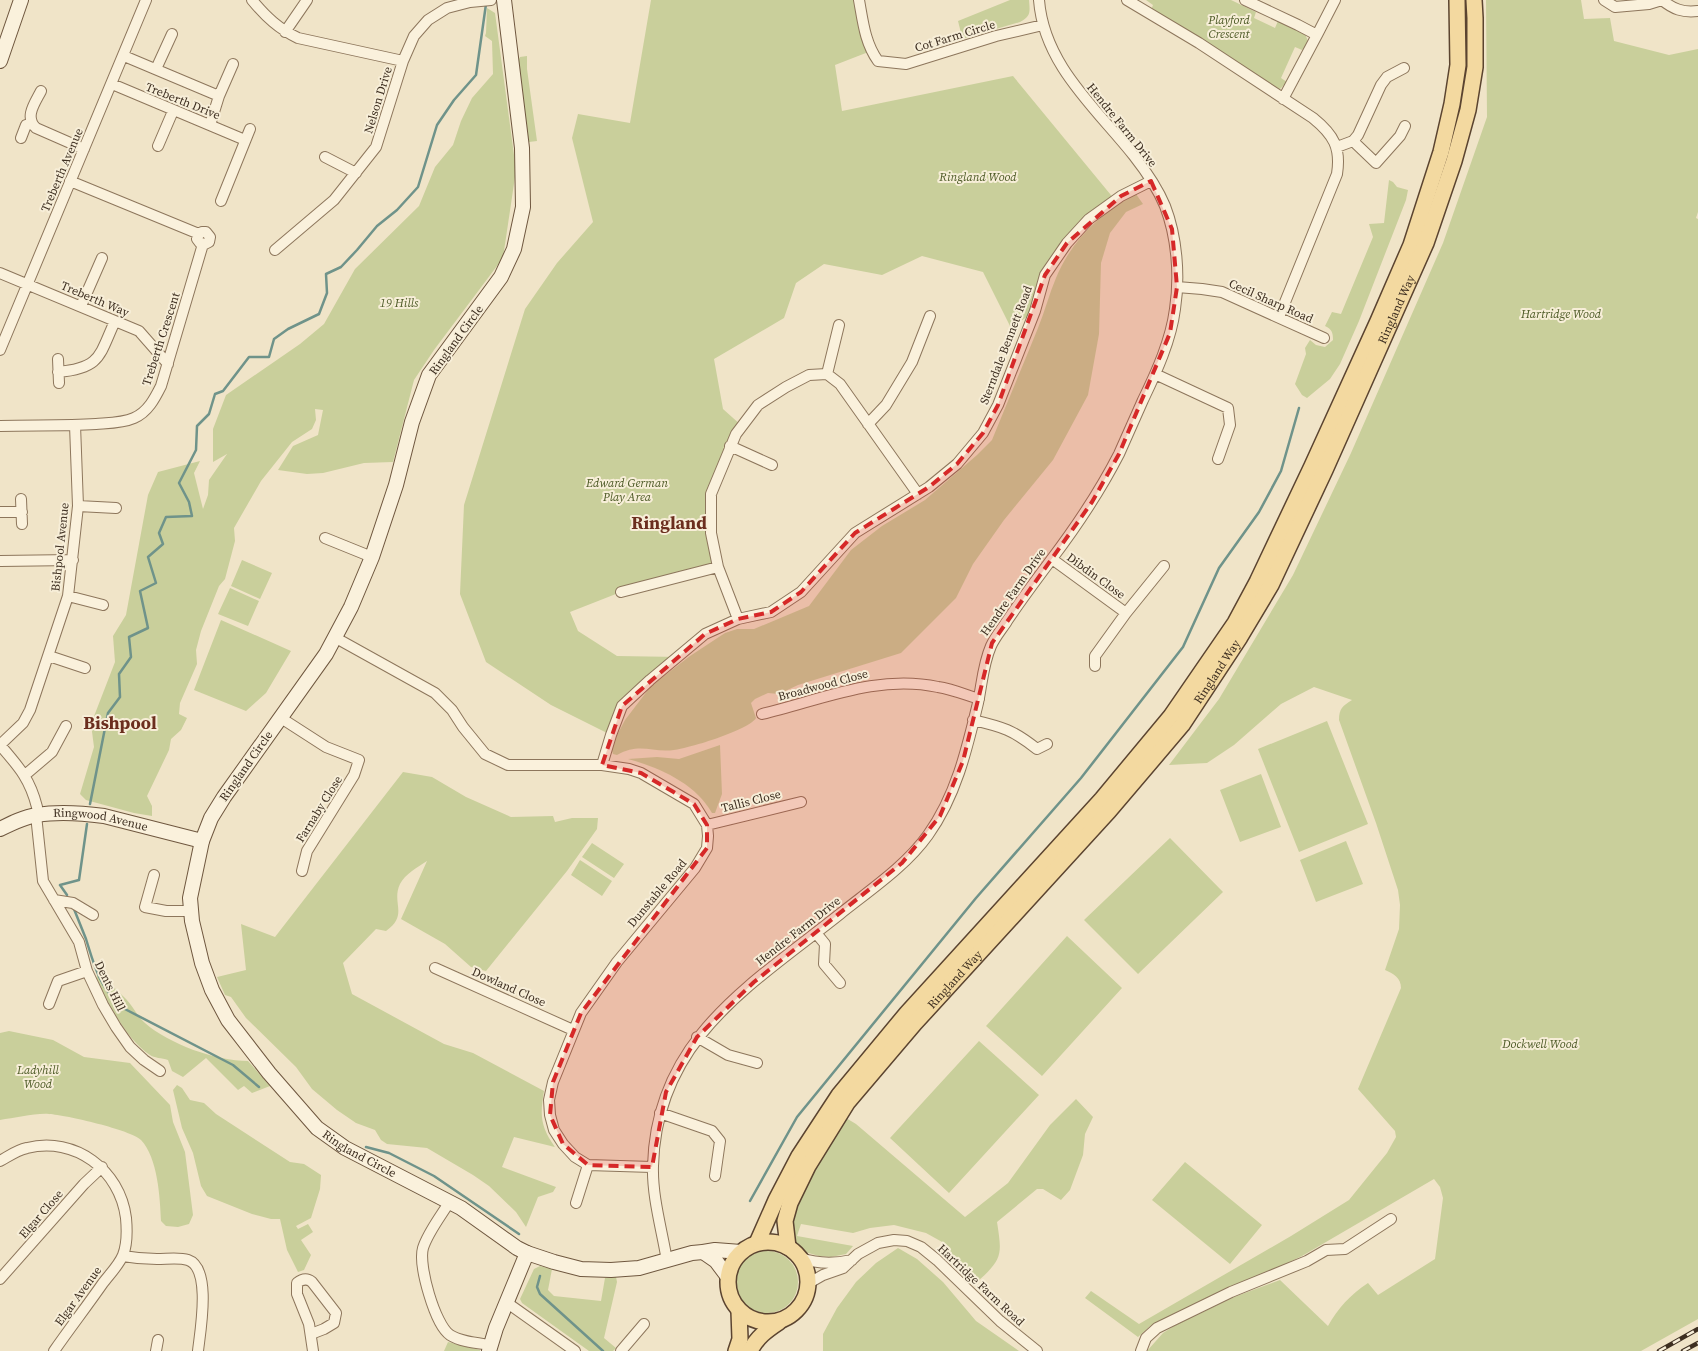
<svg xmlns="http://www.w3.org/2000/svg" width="1698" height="1351" viewBox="0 0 1698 1351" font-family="'Source Serif 4',serif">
  <rect width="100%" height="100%" fill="#f0e4c8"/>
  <!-- green -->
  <path fill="#c9cf9b" d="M651,0H859L871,51L835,65L842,111L1013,76L1115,200L1089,219L1045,275L1035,311L1011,328L983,272L922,256L882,275L824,264L796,283L784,318L714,359L723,409L742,426L711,494L718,567L621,592L570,612L578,631L617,656L680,657L622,706L611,735L551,705L486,662L460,594L464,505L525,309L557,263L593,222L572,138L578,114L630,123Z
    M1010,0H1029C1030,12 1031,16 1020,22L948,43L946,38L961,33L958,21Z
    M1146,0H1231L1256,12L1254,18L1275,28L1278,21L1305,34L1308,41L1305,48L1302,50L1295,47L1281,78L1287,82L1280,89L1271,87L1151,10L1153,5Z
    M1486,0H1581L1584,19L1610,18L1614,41L1669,55L1698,49V212L1696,218L1698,219V1319L1641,1351H1147L1163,1333L1174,1326L1234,1297L1280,1280L1328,1326C1338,1308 1350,1295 1368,1283L1378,1295L1435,1259L1443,1198L1440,1187L1434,1179L1302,1256L1273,1270L1206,1298L1150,1326L1138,1337L1085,1298L1091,1291L1139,1324L1291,1236L1349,1200L1387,1153L1396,1137L1395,1131L1358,1089L1401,988C1401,978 1394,974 1385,970L1399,929L1400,905L1398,890L1376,823L1339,720C1339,708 1343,706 1352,700L1314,687L1281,704L1234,745L1207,763L1169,765L1219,699L1293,575L1351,453L1443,243L1487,117Z
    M487,8L495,13L516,170L503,258L434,350L414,380L393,462L364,463L323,473L307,474L278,470L293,446L318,435L323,410L315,409L316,420L312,429L292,442L261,481L234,528L235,541L225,579L219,586L201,631L196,650L197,664L180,703L179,714L187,718L181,730L171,739L169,750L147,796L152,806V816L134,813L86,800L80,794L94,747L91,724L115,662L113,636L126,615L148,495L158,472L200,461L194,473L203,509L208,495L209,480L227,454L213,462V429L226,395L300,344L324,324L355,269L419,206L435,167L453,145L461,121L472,98L493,74L492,41L485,36L486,33Z
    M527,56V69L537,141L529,142L516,65L520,57Z
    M1389,180L1393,182L1397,187L1408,190L1406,200L1359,321L1340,364L1330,379L1307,398L1302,395L1295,384L1306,354L1305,348L1310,340L1316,345L1325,347L1333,340C1333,333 1332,329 1325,326L1332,312L1341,314L1373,237L1369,224L1384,223Z
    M1136,194L1143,204L1126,212L1110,233L1101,263L1099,334L1088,395L1053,460L1004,520L973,564L956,598L901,653L798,685L779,694L768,693L755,699L751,703L756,718C749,730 690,748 674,750C652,753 640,742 617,755L613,754L612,751L615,739L625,720L651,686L690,656L725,633L737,629H754L809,606L851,550L882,526L925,500L977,455L992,440C1007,403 1023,365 1038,328C1045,311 1049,294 1056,278C1071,241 1101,212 1136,194Z
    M242,560L272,573L260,599L231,586Z
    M230,588L259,601L248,626L218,614Z
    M221,620L291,651L266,693L246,711L194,690Z
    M1327,721L1368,824L1299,852L1258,749Z
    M720,745L722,794L715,813H712C695,783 660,768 628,759L657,757L679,759Z
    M403,772L432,777L466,797L511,817L553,816L555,822L572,818H598L597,829L567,871L486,971L471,967L445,944L401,919L427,861C418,867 405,874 400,884C391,903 409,915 386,931L376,929L343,963L352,994L444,1044L473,1053L544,1091C540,1115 540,1126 555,1147L514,1137L502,1167L556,1187L553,1192L538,1197L526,1227L516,1212L489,1186L473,1175L427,1148L387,1144L381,1140L375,1130L356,1123L337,1110L312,1089L296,1067L246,1018L231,997L225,995L217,977L246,970L241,924L275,937Z
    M1261,774L1281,827L1240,842L1220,790Z
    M1170,838L1223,892L1138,974L1084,920Z
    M1346,841L1363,884L1316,902L1300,860Z
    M592,843L624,864L614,878L582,857Z
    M580,860L612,881L602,896L571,875Z
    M1067,936L1122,988L1042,1076L986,1026Z
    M98,972C107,981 117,990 126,999C133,1006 137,1016 145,1023C169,1044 216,1061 248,1061L270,1086L252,1093L244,1086L238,1090L206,1058L183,1077L172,1071L168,1060C162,1058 154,1058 150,1055C126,1039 110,1005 96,981Z
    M9,1031L53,1040L84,1057L130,1063L170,1105L173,1122L185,1152L193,1215L189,1224L178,1227L166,1226L161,1221C160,1198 158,1158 141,1140C131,1130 66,1115 49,1114C35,1113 15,1118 0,1120V1033Z
    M979,1041L1039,1095L949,1193L890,1138Z
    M177,1085L182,1088L190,1100L204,1103L216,1114L290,1162L304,1164L321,1175L320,1189L311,1218L296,1226L298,1229L308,1224L313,1232L301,1240L311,1255L304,1270L298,1272L287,1250L280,1219H271L252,1214L207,1196L201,1186L193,1153L182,1128L173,1090Z
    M1076,1099L1093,1117L1085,1134L1083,1155L1070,1190L1061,1200L1043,1189H1037L997,1222C1002,1254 1003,1259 978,1281L969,1280L941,1252L944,1243L926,1233L894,1225L870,1228L853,1233L801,1224L797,1236L853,1246L846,1254L831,1257L819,1256L805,1252L791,1237L792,1218L796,1203L846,1118L856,1124L965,1217L1008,1183L1050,1125Z
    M1185,1162L1262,1225L1230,1264L1152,1200Z
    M898,1248L917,1259L943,1282L976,1321L1019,1351H823V1334L837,1308L856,1282L876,1263Z
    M736 1282a31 31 0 1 1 62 0a31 31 0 1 1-62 0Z
    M540,1266L552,1269L548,1290L554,1296L601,1301L605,1278L616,1277L617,1282L604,1338L616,1348L613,1351H589L522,1303L520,1299L534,1269Z
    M448,1342L480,1350V1351H444Z"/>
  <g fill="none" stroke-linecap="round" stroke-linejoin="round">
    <!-- stream -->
    <path stroke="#6f938a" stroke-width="2.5" d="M90,804L108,713L120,697L119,674L131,657L129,637L148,628L140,591L156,583L148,557L163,544L159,533L166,517L192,516L189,502L179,483L196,450L197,426L209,414L215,394L223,391L249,357H269L274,339L288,329L319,314L327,293L326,274L341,267L357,250L377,226L397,210L418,187L437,125L454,100L476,75L486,4
      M67,895L60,885L79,880L87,824
      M74,909C78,919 82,929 86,939C95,968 99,985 121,1007L233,1065L259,1087
      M366,1147L389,1153L434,1176L519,1234
      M750,1201L797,1117L976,898L1081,778L1183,647L1219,568L1259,512L1281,471L1299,408
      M540,1276L537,1287L540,1294L603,1351"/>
    <!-- street casing -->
    <g stroke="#8d765c" stroke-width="12">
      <path id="street" d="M252,0C266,17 279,29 298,38L403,61
        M859,0C863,22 865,43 878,61L906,64L996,36L1043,25
        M1127,0L1199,43L1313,118C1334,135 1341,148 1337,174L1279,317
        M1245,0L1298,25L1317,35L1283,99
        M1604,0L1615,7L1649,4L1662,0
        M1662,0C1673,9 1683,13 1698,11
        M285,32L307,0
        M1317,35L1335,0
        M124,56L219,96
        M156,69L172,34
        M112,84L245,140
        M41,91C35,103 24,117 36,128L84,149
        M210,125L219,96L233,64
        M21,138L26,125L32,124
        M1353,141L1376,163L1400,136L1405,126
        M158,146L173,111
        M1337,147L1353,141L1358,135L1381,85L1387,77L1404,68
        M325,157L356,173
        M70,181L199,234L202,232H206L210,237L209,242L205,244L200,243L197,239L199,234
        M221,201L250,129
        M275,250L334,200L376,147L403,61L414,36L428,20L447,8L470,2L491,0
        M0,273L139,331L168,364
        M1177,287L1202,289L1222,292L1324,338
        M81,306L102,258
        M0,350L146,0
        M58,359L59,383
        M58,372C101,368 99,356 115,321
        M827,374L839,325
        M1155,374L1228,408L1230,425L1218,459
        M868,424L886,405L912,362L930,316
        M0,426C32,425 64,426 96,424C109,423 123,423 134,418C148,412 155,398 161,386L203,244
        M730,446L772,465
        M21,499L22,524
        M78,506L116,508
        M0,512H22
        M325,538L372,557
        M1052,559L1126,613
        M0,561L73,560
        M621,592L718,567
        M68,596L103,605
        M738,619L718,567L711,533V494L736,434L758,405L786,387L809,375L827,374L840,384L918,494
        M336,638L435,693L452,710L463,727L485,754L508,765H602L629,769L641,773L694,804L707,825L708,836L707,848L695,868L617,962L581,1013L553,1082L549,1100L550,1115L554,1130L563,1144L575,1157L588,1165L652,1167
        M49,656L85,668
        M1095,666V656L1126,613L1164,566
        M762,714C821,700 877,674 938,687C952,689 966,695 979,699
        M281,718L326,747L359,760L354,775L307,851L302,871
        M973,720C1003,727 1013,730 1037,749L1047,744
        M0,745L23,723L30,710L68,596L78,506L75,425
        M0,745C19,767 30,779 37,807
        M602,765L611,735L622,706L650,680L705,634L738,619L771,612L801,592L855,533L929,487L957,464L983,433L998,405L1035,311L1045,275L1067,243L1089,219L1121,196L1151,181
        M25,775L52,752L66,726
        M36,815L43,881L79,942L87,971L103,1005L116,1027L130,1047L144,1060L160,1071
        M707,825L801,802
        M154,875L145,907L166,911H191
        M54,900L73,903L93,915
        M816,933L825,944L824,964L840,983
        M435,968L573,1030
        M49,1004L58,981L87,971
        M697,1037L728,1055L757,1063
        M660,1113L712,1131L720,1141L715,1176
        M0,1161C9,1156 17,1150 27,1148C75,1136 120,1170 126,1218C127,1229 127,1245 123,1255C119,1265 109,1275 103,1283C87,1306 70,1328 54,1351
        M450,1201C441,1216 428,1232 423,1248C418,1265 435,1325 450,1335C461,1342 477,1343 491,1345
        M576,1203L588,1165
        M123,1256C134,1258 146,1259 157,1259C167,1259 179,1257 188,1260C212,1268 200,1332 198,1351
        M801,1258C818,1264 834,1264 852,1260
        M667,1261C662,1230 652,1197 653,1166C656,1039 751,985 840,914C870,890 906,866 928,835C956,796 967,749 978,703C982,684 983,664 991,646C995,637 1002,629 1007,621C1021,600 1036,580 1051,560C1076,527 1100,491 1119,454C1127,436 1135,418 1143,400C1157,371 1171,340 1175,309C1180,276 1177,237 1165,206C1158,189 1145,170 1134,156C1096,108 1044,65 1039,0
        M0,1279L84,1184L102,1167
        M809,1283L823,1275L843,1268L858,1254L878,1243L894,1240L907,1241L921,1247L937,1260L1000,1321L1037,1351
        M506,1302L575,1351
        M311,1334L324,1329L334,1323L336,1313L312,1282C307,1278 302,1279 297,1283V1294L309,1324L313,1351
        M156,1351L158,1340
        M621,1351L644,1324
        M1141,1351L1146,1338L1157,1328L1231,1292L1307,1261L1326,1250L1345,1249L1391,1219"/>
    </g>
    <!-- secondary casing -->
    <g stroke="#6f573f" stroke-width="16">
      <g id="secondary">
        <path id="s1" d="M504,0L522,148L523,207L514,249L501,277L429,375L412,422L396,485L372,557L351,607L326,654L224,797L211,818L202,841L190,898L192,921L202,963L212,990L228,1020L269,1073L317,1128L345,1148L461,1208L517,1248L527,1253L554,1262L581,1269L611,1270L639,1268L692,1253L703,1252L715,1250L741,1252"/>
        <path d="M0,61L21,0"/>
        <path id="s2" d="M0,829C12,823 24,817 37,815C59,811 82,813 104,816L202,841"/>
        <path d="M703,1252L716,1261L728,1277"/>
        <path d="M489,1351L496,1328L527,1253"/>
      </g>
    </g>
    <!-- primary casing -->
    <g stroke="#5b4430" stroke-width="18">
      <g id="primary">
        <circle cx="768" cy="1282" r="40"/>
        <path d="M757,1243L776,1200L799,1156L839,1095L907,1013L1102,799L1171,716L1235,623L1257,582L1312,466L1378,321L1411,245L1441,152L1452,104L1458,65L1457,0"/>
        <path id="s3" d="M788,1247L785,1221L790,1203L808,1166L847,1103L915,1023L1109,811L1182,725L1240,637L1271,585L1325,470L1426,243L1454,161L1468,110L1475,67V18L1474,0"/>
        <path d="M736,1351L740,1339L739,1311"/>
        <path d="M750,1351C757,1337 767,1330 779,1322"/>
      </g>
    </g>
    <!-- street -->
    <use href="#street" stroke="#faf1dc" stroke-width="10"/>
    <!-- secondary -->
    <use href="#secondary" stroke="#faf1dc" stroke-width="14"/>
    <!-- primary -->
    <use href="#primary" stroke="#f3d9a0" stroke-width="15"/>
    <!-- rail casing -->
    <g stroke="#3d2e20" stroke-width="4.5">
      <path id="rail" d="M1659,1351L1698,1329
        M1683,1351L1698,1343"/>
    </g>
    <!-- rail -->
    <use href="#rail" stroke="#f7eed8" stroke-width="2.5" stroke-dasharray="8" stroke-linecap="butt"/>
  </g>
  <!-- marked area -->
  <path fill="#d62828" fill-opacity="0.2" stroke="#d62828" stroke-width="4" stroke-dasharray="10 6" stroke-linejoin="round" d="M1151,181L1172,229L1177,287L1170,333L1119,454L1092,502L992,643L963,761L940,816L902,863L754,982L697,1037L666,1092L652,1167L588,1165L563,1144L550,1115L553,1082L581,1013L707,848V825L694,804L641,773L602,765L622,706L705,634L738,619L771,612L801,592L855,533L929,487L957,464L983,433L998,405L1045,275L1067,243L1121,196Z"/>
  <g text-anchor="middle" stroke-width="4" stroke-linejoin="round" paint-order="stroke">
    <!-- park labels -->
    <g font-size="12" font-style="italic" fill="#4d5a26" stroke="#f7eed8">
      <text x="1229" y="24">Playford<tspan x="1229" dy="14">Crescent</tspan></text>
      <text x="978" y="181">Ringland Wood</text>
      <text x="399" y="307">19 Hills</text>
      <text x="1561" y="318">Hartridge Wood</text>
      <text x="627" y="487">Edward German<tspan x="627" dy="14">Play Area</tspan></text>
      <text x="1540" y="1048">Dockwell Wood</text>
      <text x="38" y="1074">Ladyhill<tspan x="38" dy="14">Wood</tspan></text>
    </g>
    <!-- street labels -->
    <g font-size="12" fill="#3d2e20" stroke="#f7eed8">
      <text transform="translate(955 36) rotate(-17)" y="4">Cot Farm Circle</text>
      <text transform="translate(378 100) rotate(-73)" y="4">Nelson Drive</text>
      <text transform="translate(183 101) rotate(22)" y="4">Treberth Drive</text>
      <text transform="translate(1122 125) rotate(51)" y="4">Hendre Farm Drive</text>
      <text transform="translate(62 170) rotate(-67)" y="4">Treberth Avenue</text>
      <text transform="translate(95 299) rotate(23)" y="4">Treberth Way</text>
      <text transform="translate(1271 301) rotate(24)" y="4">Cecil Sharp Road</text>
      <text dy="4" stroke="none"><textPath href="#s3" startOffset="1134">Ringland Way</textPath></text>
      <text transform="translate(161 339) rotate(-72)" y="4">Treberth Crescent</text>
      <text transform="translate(456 340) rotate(-54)" y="4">Ringland Circle</text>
      <text transform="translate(1006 345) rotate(-69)" y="4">Sterndale Bennett Road</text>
      <text transform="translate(60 547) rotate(-84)" y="4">Bishpool Avenue</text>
      <text transform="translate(1096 576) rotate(36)" y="4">Dibdin Close</text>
      <text transform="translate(1013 592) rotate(-55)" y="4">Hendre Farm Drive</text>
      <text dy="4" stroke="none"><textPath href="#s3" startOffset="729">Ringland Way</textPath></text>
      <text transform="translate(823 685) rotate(-15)" y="4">Broadwood Close</text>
      <text transform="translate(246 766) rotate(-55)" y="4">Ringland Circle</text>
      <text transform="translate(751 801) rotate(-14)" y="4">Tallis Close</text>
      <text transform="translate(319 809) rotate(-58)" y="4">Farnaby Close</text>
      <text dy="4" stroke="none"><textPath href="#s2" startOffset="104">Ringwood Avenue</textPath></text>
      <text transform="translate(657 893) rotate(-50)" y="4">Dunstable Road</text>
      <text transform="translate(798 931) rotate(-38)" y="4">Hendre Farm Drive</text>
      <text dy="4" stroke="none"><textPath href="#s3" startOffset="324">Ringland Way</textPath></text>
      <text transform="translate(110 986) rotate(64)" y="4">Dents Hill</text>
      <text transform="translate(509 987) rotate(24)" y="4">Dowland Close</text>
      <text dy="4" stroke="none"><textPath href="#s1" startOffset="1304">Ringland Circle</textPath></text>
      <text transform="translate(41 1214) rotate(-49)" y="4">Elgar Close</text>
      <text transform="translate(981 1285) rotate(43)" y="4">Hartridge Farm Road</text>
      <text transform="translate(78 1296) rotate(-54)" y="4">Elgar Avenue</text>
    </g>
    <!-- district labels -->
    <g font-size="18" font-weight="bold" fill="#6b2e1e" stroke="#f7eed8">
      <text x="669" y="529">Ringland</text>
      <text x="120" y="729">Bishpool</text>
    </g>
  </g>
</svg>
